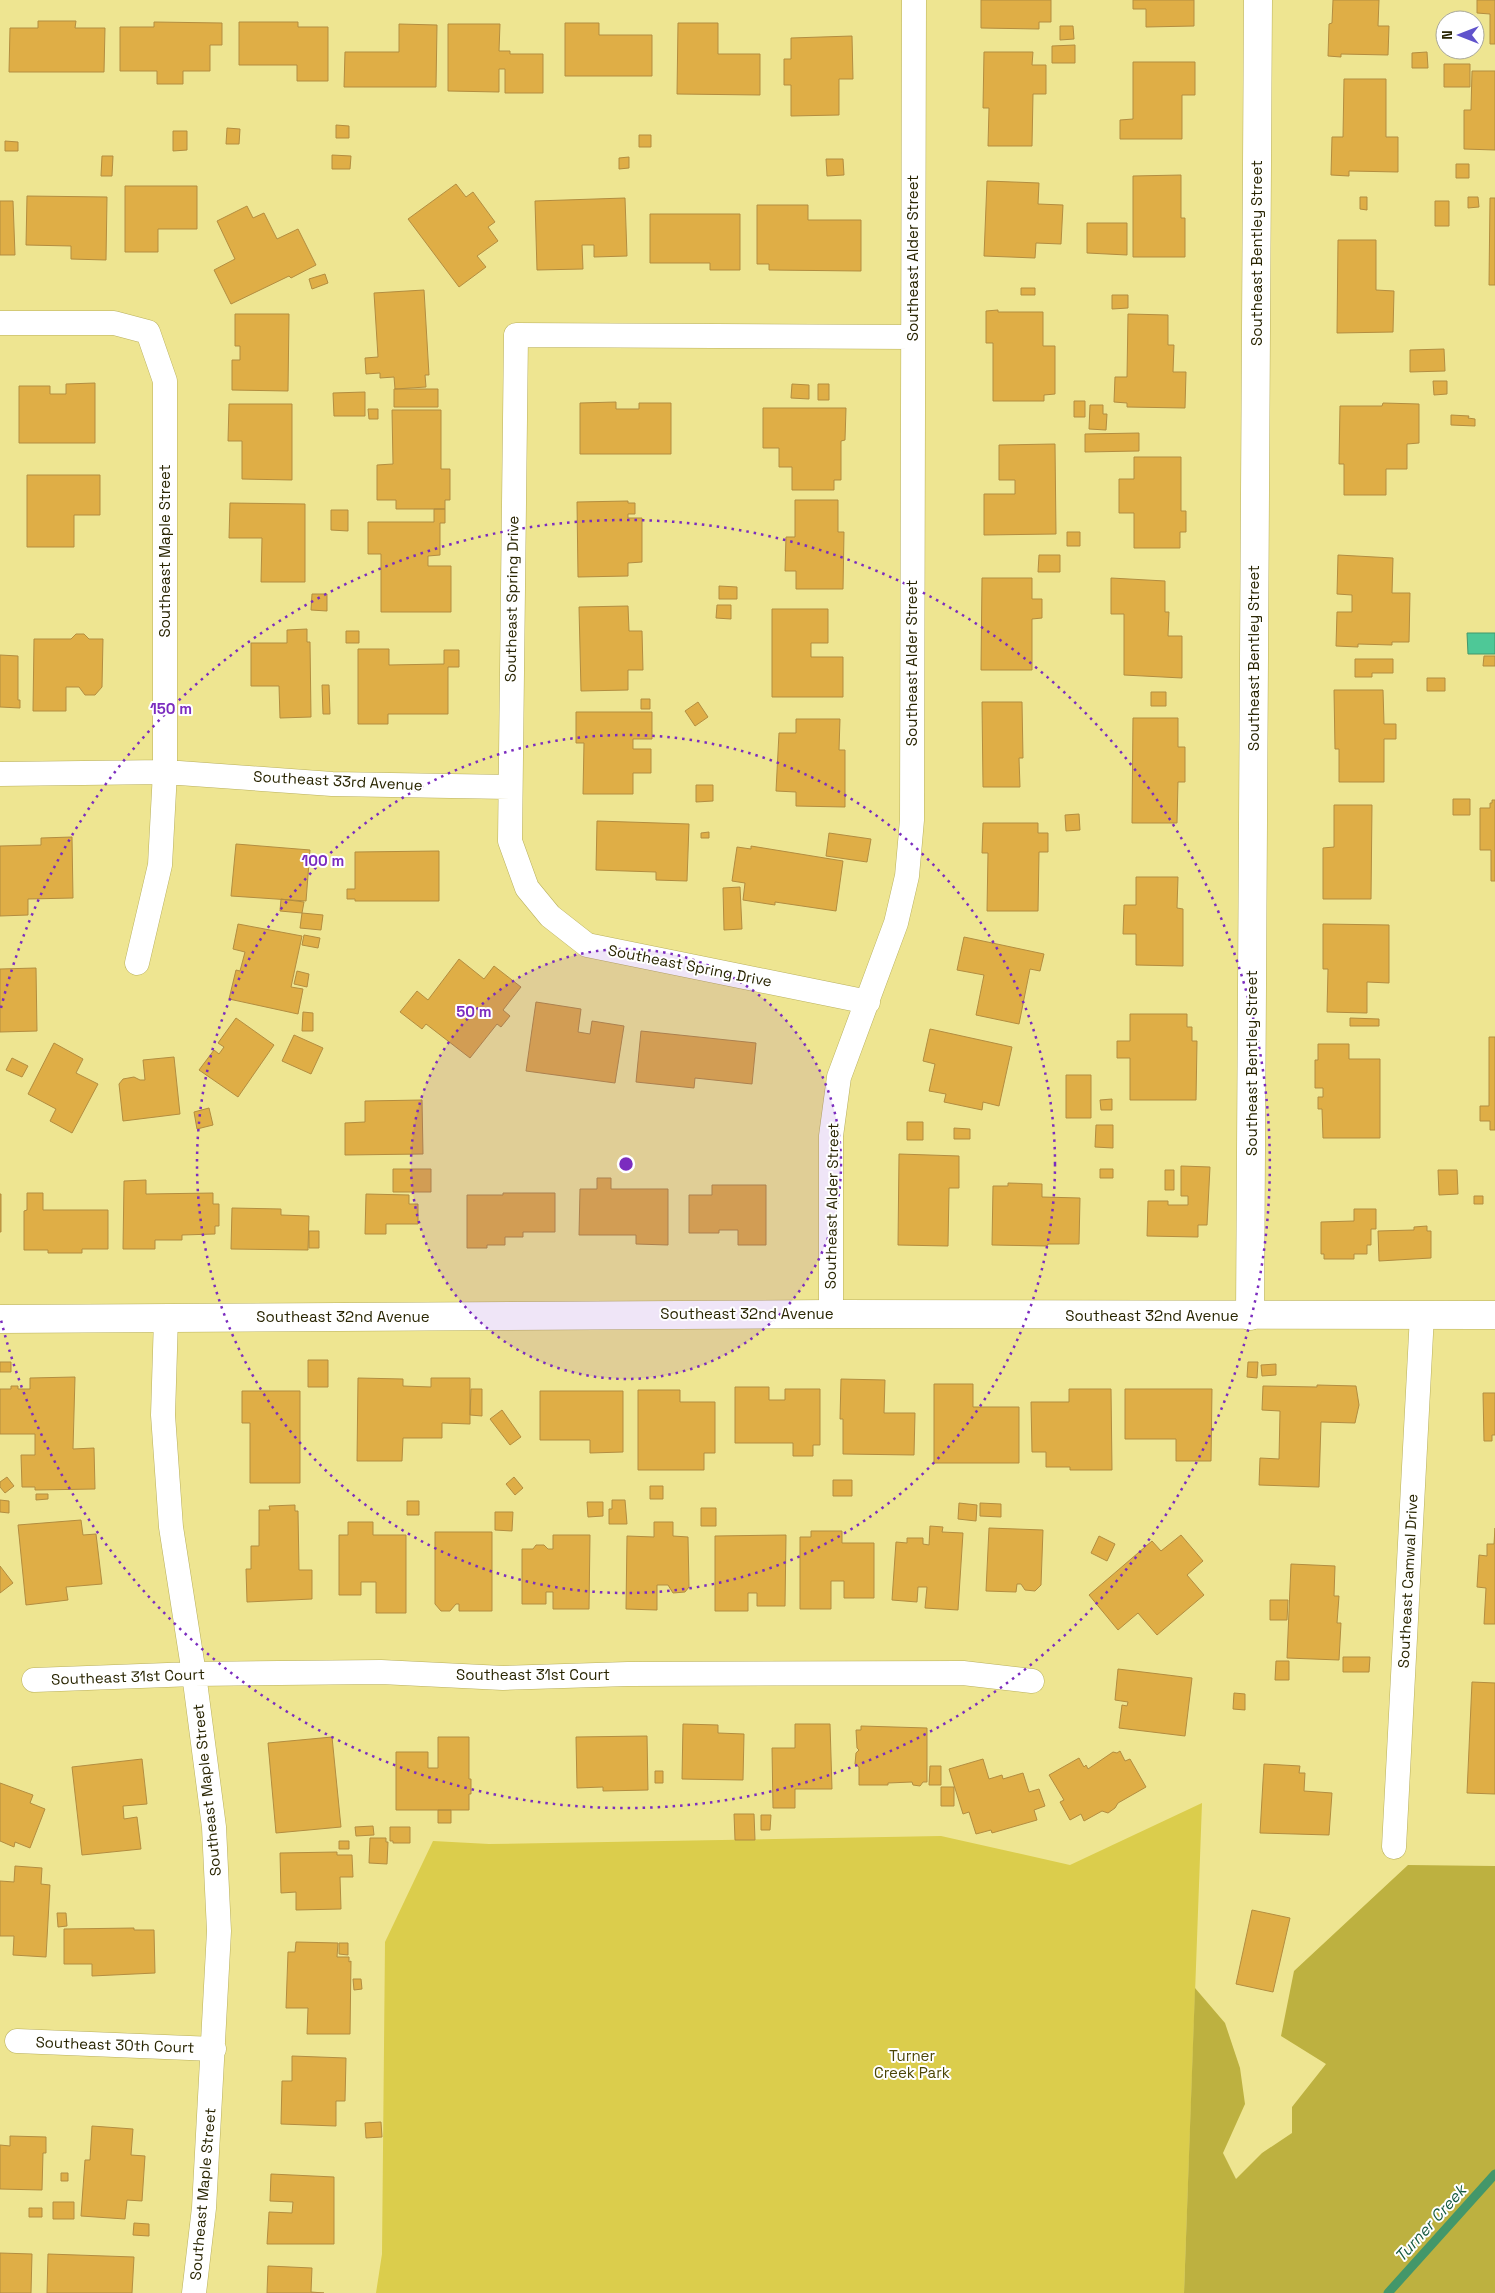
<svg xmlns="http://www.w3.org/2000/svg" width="1495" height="2293" viewBox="0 0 1495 2293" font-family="'Space Grotesk',sans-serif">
  <rect width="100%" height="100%" fill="#eee591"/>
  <!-- green -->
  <path fill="#dbcd4c" d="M1202,1803L1184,2293H376L382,2254L385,1942L433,1841L489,1844L941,1836L1070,1865Z"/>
  <!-- forest -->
  <path fill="#bdb140" d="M1408,1865L1495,1866V2293H1184L1195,1988L1225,2023L1240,2068L1245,2104L1223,2153L1236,2179L1262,2153L1292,2133V2107L1326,2064L1281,2036L1294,1971Z"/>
  <!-- water -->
  <path fill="#4ec897" stroke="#43976a" d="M1467,633H1495V654H1468Z"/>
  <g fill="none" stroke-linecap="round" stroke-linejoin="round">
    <!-- stream -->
    <path stroke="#43976a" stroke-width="9" d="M1388,2293L1495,2174"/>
  </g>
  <!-- building -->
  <path fill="#dfae46" stroke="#b38d40" d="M981,0H1051V22H1039V29L981,28Z
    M1133,0H1194V26L1146,27V9H1133Z
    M1333,0H1379L1378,26H1389L1388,55L1341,54V57L1328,56L1329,24L1332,23Z
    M1477,0H1495V44H1490V14L1477,13Z
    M38,21H76L75,28H105L104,72H9L10,28H38Z
    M154,22L222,23V45H210V71H183V84H157V71H120V27H154Z
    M239,22H298V27H328V81H297V65H239Z
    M565,23H599V35H652V76H565Z
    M678,23H718V54H760V95L677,94Z
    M399,24L437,25L436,87H344L345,52H399Z
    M448,24H500L499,51H510V54H543V93H505V69H499V92L448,91Z
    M1060,26H1073L1074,39L1060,40Z
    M852,36L853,79H839V115L791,116V85H784V59H791V38Z
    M1075,45V63H1052V46Z
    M1453,50H1465V53L1453,52Z
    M984,52H1033L1032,65H1046V94H1033L1032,146H988L989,108H983Z
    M1427,52L1428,68H1412V53Z
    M1133,62H1195V95H1182V139H1120V120L1133,119Z
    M1444,64H1470V87H1444Z
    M1472,71H1495V150L1464,149V110H1471Z
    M1344,79H1386V137H1398V172L1349,171V176L1331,175L1332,137H1343Z
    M336,125L349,126V138H336Z
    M227,128L240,129L239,144H226Z
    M173,131H187V150L173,151Z
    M639,135H651V147H639Z
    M5,141L18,142V151H5Z
    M332,155L351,156L350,169H332Z
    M102,156H113L112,176H101Z
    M629,157V168L619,169V158Z
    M826,159H843L844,175L827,176Z
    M1456,164H1469V178H1456Z
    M1181,175V218H1185V257H1133V176Z
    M987,181L1039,183L1038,204L1063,205L1061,244L1036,243L1035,258L984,256Z
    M456,184L466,197L473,192L495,222L488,227L498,241L477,256L486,267L459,287L408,219Z
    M125,186H197V229H158V252H125Z
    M27,196L107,197L106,260L71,259V246L26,245Z
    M1360,197H1367V210L1360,209Z
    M1468,197H1478L1479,207L1468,208Z
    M625,198L627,256L594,257V245H582L583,269L537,270L535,201Z
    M1490,198H1495V285H1489Z
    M0,201H13L15,255H0Z
    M1435,201H1449V226H1435Z
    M757,205H808V220H861V271L769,270V264H757Z
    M247,206L253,218L264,213L277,239L298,229L316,265L291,278L289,276L231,304L214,270L235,259L217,221Z
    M650,214H740V270H710V263H650Z
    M1087,223H1127V255L1087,253Z
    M1338,240H1376V290L1394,291L1393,332L1337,333Z
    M325,274L328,283L312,289L309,279Z
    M1021,288H1035V295H1021Z
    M424,290L429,375H425L426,387L395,389L394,377L380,378V373L366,374L365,358L378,357L374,293Z
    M1112,295H1128V308L1112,309Z
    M998,310V312H1043V346H1055V394L1044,395V401H993V343H986V311Z
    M235,314H289L288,391L232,390V360H240V346H235Z
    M1128,314L1168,315V345H1174L1173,372H1186L1185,408L1127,407V403L1114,402L1115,377H1127Z
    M1444,349L1445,371L1410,372V350Z
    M1433,381H1447V394L1434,395Z
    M95,383V443H19V386H50V394H66V384Z
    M792,384L809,385V399L791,398Z
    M818,384H829V400H818Z
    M394,389H438V407H394Z
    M365,392V416H334L333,393Z
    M1074,401H1085V417H1074Z
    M616,402V409H639V403H671V454H580V403Z
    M1383,403L1419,404V443L1407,444V469H1386V495H1344V464H1339L1340,406H1382Z
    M229,404H292V480L242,479V441H228Z
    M1090,405H1103V414H1107L1106,430L1089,429Z
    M763,408H846L845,440L841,441V480H834V490H792V467H779V448H763Z
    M368,409H378V419H369Z
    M392,410H441V469H450V500H445V509H396V500H377V465L393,464Z
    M1451,415L1469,416L1468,418L1475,419V426L1451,425Z
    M1139,433V451L1085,452V434Z
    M1055,444L1056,534L984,535V494H1015V480H999V445Z
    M1134,457H1181V511H1186V532H1180V548H1134V513H1119V479H1134Z
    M27,475H100V515H74V547H27Z
    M795,500H838V532H844L843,589H796V571H785L786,537H795Z
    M628,501V503H635V514H628V518H642V562L628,563V576L578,577L577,502Z
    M230,503L305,504V582H261L262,538H229Z
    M434,509H445V523H440V555L428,556V566H451V612H381V554H368V522H434Z
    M331,510H348V531L331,530Z
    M1067,532H1080V546H1067Z
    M1039,555H1060V572H1038Z
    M1338,555L1393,558L1392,593H1410L1409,642H1392V645L1358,644V647L1336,646L1337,612H1352V595L1337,594Z
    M982,578H1032V599H1042V618L1032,619V670H981Z
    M1111,578L1165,581V612H1169L1168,636H1182V678L1124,675V614H1111Z
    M719,586L737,587V599H719Z
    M312,594H327V611L311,610Z
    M717,605H731V619L716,618Z
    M628,606L629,631H642L643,670H628V690L581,691L579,607Z
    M772,609H828V643H811V657H843V697H772Z
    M307,629V642H310L311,717L280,718L279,686H251V643H287V630Z
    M346,631H359V643H346Z
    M76,634H84L89,639H103L102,687L95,695H85L79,687H66V711H33L34,639H71Z
    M358,649H389V665L444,664V650H459V667H448V714H388V724H358Z
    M0,655L18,656V700H20V708L0,707Z
    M1484,656H1495V666H1483Z
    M1355,659H1393V673H1372V677H1355Z
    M1427,678H1445V691H1427Z
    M322,685H329L330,714H323Z
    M1334,690H1383L1384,724H1396V739H1384V782H1339V749H1335Z
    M1151,692H1166V706H1151Z
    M641,699H650V709H641Z
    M698,702L708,717L695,726L685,711Z
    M982,702H1022L1023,758H1019L1020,787H983Z
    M576,712H652V739H633V749H651V773H633V794H583L584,743H576Z
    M1133,718H1178V747H1185V782H1178L1177,823H1132Z
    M796,719H840L839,750H845V807L796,806V792L776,791L779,733H796Z
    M696,785H713V801L696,802Z
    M1453,799H1470V815H1453Z
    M1492,800H1495V881H1491V850H1480V808H1490V803H1492Z
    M1334,805H1372L1371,899H1323V848L1334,847Z
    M1079,814L1080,830L1066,831L1065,815Z
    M597,821L689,824L687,881L656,880V872L596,870Z
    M983,823H1038V833H1048V852H1039L1038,911H987L988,853H982Z
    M709,832V838H701V833Z
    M829,833L871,839L867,862L826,856Z
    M72,837L73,898L28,899V915L0,916V846L41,845V838Z
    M236,844L310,850L306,901L231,896Z
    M751,846L843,861L836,911L775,902V905L743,900L745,883L732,881L737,847L751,849Z
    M439,851V901H355V899H347V889H355V852Z
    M1136,877H1178L1177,908L1183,909V966L1136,965V934H1123L1124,905H1136Z
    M740,887L742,929L724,930L723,888Z
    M281,899L304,902L302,913L280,911Z
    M302,913L323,915L321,930L300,928Z
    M238,924L302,936L291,987L303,989L298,1014L229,999L236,970L240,971L245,952L233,949Z
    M1323,924L1389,925V983L1367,982V1013L1327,1012L1328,969H1323Z
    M304,935L320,938L318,948L302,945Z
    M964,937L1044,954L1040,971L1030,969L1019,1024L976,1015L984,975L957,970Z
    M459,959L484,979L494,966L521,987L503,1010L510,1016L501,1027L497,1024L470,1058L426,1024L422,1029L400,1012L417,991L428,1000Z
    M36,968L37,1031L0,1032V969Z
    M297,971L309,974L307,987L294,984Z
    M536,1002L581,1009L578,1032L590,1034L592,1021L624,1026L615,1083L526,1071Z
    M303,1012L313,1013V1031H302Z
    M1130,1014H1187V1027H1192V1041H1197L1196,1100H1130V1058H1117V1041H1130Z
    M236,1018L274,1045L238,1097L199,1070L214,1050L219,1054L224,1047L218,1043Z
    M1350,1018L1379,1019V1026H1350Z
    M930,1029L1012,1047L999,1106L983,1102L982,1110L944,1102L946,1094L929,1091L935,1064L923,1061Z
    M641,1031L756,1043L752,1084L695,1078L694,1088L636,1082Z
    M294,1035L323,1048L311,1074L282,1061Z
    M1489,1037H1495V1130H1490V1121H1480V1106H1489Z
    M54,1043L83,1059L76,1073L98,1084L72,1133L50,1121L56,1109L28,1094Z
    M1318,1044H1349V1059H1380V1138H1323L1322,1109H1318V1097H1323V1088H1315V1060H1318Z
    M174,1057L180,1114L123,1121L119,1084L123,1079L134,1077L140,1080H145L143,1060Z
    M12,1058L28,1066L22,1077L6,1070Z
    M1066,1075H1091V1118H1066Z
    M1112,1099V1110H1101L1100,1100Z
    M422,1100L423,1154L345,1155V1123L365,1122V1101Z
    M209,1108L213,1125L197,1129L194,1112Z
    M907,1122H923V1140H907Z
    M1096,1125H1113V1148L1095,1147Z
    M954,1128L970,1129V1139H954Z
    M899,1154L959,1156V1188H949L948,1246L898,1245Z
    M1181,1166L1210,1167L1207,1225H1198V1237L1147,1236L1148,1201H1168V1205H1188V1196H1181Z
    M393,1169H431V1192H393Z
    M1100,1169H1113V1178H1100Z
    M1165,1170H1174V1190H1165Z
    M1438,1170H1457L1458,1194L1439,1195Z
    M597,1178H611V1189H668V1245L636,1244V1235H579L580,1189H597Z
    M146,1180V1194L213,1193V1204H219V1226H215V1234L182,1235V1240H155V1249H123L124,1181Z
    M1008,1183L1042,1184V1197L1080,1198L1079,1244H1048L1047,1246L992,1245L993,1186H1008Z
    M712,1185H766V1245H738V1230H719V1233H689V1195H712Z
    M27,1193H43V1210H108V1249H82V1253H48V1250H24V1211L27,1210Z
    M503,1193H555V1232H523V1237H505V1245H487V1248H467V1195H503Z
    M0,1194H1V1232H0Z
    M366,1194L409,1195V1204H418V1224H386V1234H365Z
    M1474,1196H1483V1204H1474Z
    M232,1208L281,1209V1215L309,1216L308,1250L231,1249Z
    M1354,1209H1376V1229H1371V1245H1367V1254H1354V1259H1324V1254H1321V1222L1354,1221Z
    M1427,1226V1231H1431V1258L1379,1261L1378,1231L1414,1230V1227Z
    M309,1231H319V1248H309Z
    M308,1360H328V1387H308Z
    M0,1362H11V1372H0Z
    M1248,1362H1258L1257,1378L1247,1377Z
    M1276,1364V1375L1262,1376L1261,1365Z
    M75,1377L73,1449L94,1448L95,1489L35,1490V1487H22L21,1455H35V1434H0V1389H11V1386H18V1389H30V1378Z
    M358,1378L403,1379V1386L431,1387V1378H470V1424L442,1423V1438H403L402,1461H357Z
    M841,1379L885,1380L884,1413H915L914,1455L843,1454V1419H840Z
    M934,1384H973V1407H1019V1463H934Z
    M1317,1385L1356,1386L1359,1405L1355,1423L1321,1422L1319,1487L1259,1485L1260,1458L1279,1459L1280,1411L1262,1410L1263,1386L1317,1387Z
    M735,1387H769V1400H785V1389H820V1445H813V1456H793V1443H735Z
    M471,1389H482V1416L470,1415Z
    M1069,1389H1111L1112,1470H1070V1467H1046V1452H1032L1031,1402H1069Z
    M1125,1389H1212L1211,1461H1176V1439H1125Z
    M638,1390H680V1402H715V1453H704V1470H638Z
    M242,1391H300V1483H250V1423H242Z
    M540,1391H623V1452L590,1453V1440H540Z
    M1483,1393H1495V1435H1492V1441H1484Z
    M502,1410L521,1437L510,1445L490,1419Z
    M7,1477L14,1486L5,1493L0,1487V1482Z
    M514,1477L523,1488L515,1495L506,1484Z
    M833,1480H852V1496H833Z
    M650,1486H663V1499H650Z
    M36,1494H48V1499L36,1500Z
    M0,1500L9,1501V1513L0,1512Z
    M612,1500H625L627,1524H609V1509H612Z
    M407,1501H419V1515H407Z
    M587,1502H603V1516L588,1517Z
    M959,1503L977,1505L976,1521L958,1519Z
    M980,1503L1001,1504V1517L980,1516Z
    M295,1505V1511H298L299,1570H312V1599L247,1602L246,1569H251V1546H259V1510H270L269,1506Z
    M701,1508H716V1526H701Z
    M495,1512H513L512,1531L495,1530Z
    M81,1520L83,1535L96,1534L102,1584L66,1587L68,1600L26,1605L18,1525Z
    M348,1522H373V1535H406V1613H376V1582H361V1595H339V1535H348Z
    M654,1522H673V1536L688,1537L689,1587L685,1592L673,1593L668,1585H657V1610L626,1609L627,1536L654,1537Z
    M930,1526L943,1527L942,1532L963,1533L958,1610L925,1608L927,1587H918L917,1602L892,1600L896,1542L907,1543V1538H923V1544L929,1545Z
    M989,1528L1043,1530L1041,1585L1035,1591L1025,1590L1021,1584H1017L1016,1592L986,1591Z
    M1495,1528V1624H1484L1486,1588L1477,1587L1479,1555L1487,1556V1544H1494Z
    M811,1531H842V1543H874V1598H844V1581H831V1609H800V1537H811Z
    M435,1532H492V1611H459V1604H456L450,1611H441L435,1604Z
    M553,1535H590L589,1609H553V1592H546V1604H522V1549H533L536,1545H544L548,1549H553Z
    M786,1535L785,1606H757V1593H748V1611H715V1536Z
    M1181,1535L1203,1561L1187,1575L1204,1595L1157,1635L1138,1613L1118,1630L1089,1595L1152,1541L1161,1551Z
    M1099,1536L1115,1544L1107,1561L1091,1553Z
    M1291,1564L1335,1566L1334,1596H1339L1337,1623H1341L1339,1660L1287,1658Z
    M0,1566L13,1583L0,1593Z
    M1270,1600H1288L1287,1620H1270Z
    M1343,1657H1370L1369,1672H1343Z
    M1276,1661H1289V1680H1275Z
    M1118,1669L1192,1678L1185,1736L1119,1728L1122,1705L1127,1706L1128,1702L1115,1700Z
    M1472,1682L1495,1683V1794L1467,1793Z
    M1234,1693L1245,1694V1710L1233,1709Z
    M683,1724L718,1725V1733L744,1734L743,1780L682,1779Z
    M795,1724H830L832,1789H795V1808H773L772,1748H795Z
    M861,1726L927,1728V1782H923L920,1786L913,1785L912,1782L888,1783V1785H859V1767L855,1764L856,1753L859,1750L857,1748L856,1730H861Z
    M647,1736L648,1790L603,1791V1787L577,1788L576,1737Z
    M332,1737L341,1827L276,1833L268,1743Z
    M438,1737H469V1779H471V1794H469V1810H396V1752H428V1768H438Z
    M1120,1751L1125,1761L1130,1759L1146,1787L1118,1803L1115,1808L1108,1813L1102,1811L1084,1821L1081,1814L1070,1820L1060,1802L1064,1800L1049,1775L1079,1758L1084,1767L1086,1765L1088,1769L1113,1752L1117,1753Z
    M142,1759L147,1804L123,1806L124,1819L137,1817L141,1849L82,1855L72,1767Z
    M983,1759L989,1779L1002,1775L1003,1779L1023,1773L1029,1792L1039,1789L1045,1806L1034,1810L1037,1820L992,1833L991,1830L976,1834L969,1812L963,1814L949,1769Z
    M1264,1764L1300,1766L1299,1773H1305L1304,1791L1332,1793L1329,1835L1260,1833Z
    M930,1766H941V1785H929Z
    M655,1771H663V1783H655Z
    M0,1783L33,1795L30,1803L45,1809L30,1848L15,1842L14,1847L0,1841Z
    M941,1787H954V1806H941Z
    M438,1810H451V1823H438Z
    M734,1814H754L755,1840H735Z
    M761,1815H771L770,1830H761Z
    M373,1826L374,1835L356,1836L355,1827Z
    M390,1827H410V1843H393V1841H390Z
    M370,1838H386V1842H388L387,1864L369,1863Z
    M339,1841H349V1849H339Z
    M337,1852V1855H352L353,1877H340L341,1909L296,1910V1892L281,1893L280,1853Z
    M15,1866L42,1868L41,1884L50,1885L46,1957L13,1955L14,1936H0V1881L14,1882Z
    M1252,1910L1290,1918L1273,1992L1236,1984Z
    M57,1913H66L67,1926L58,1927Z
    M134,1928V1930H154L155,1973L92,1976V1964H64V1929Z
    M296,1942L338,1943L337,1957H349V1962L351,1961L350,2034H307L308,2008H286L288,1952H295Z
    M339,1943H348V1955L339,1954Z
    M353,1979H361L362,1989L354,1990Z
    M292,2056L346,2058L345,2101H336V2126L281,2124L282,2081H292Z
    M381,2122L382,2137L366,2138L365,2123Z
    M92,2126L133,2129L131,2155L145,2156L142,2201L127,2200L125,2219L81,2216L85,2160H90Z
    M10,2136L46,2137V2153H43L42,2190L0,2189V2145L10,2146Z
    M61,2173H68V2181H61Z
    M271,2174L334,2177V2244H267L269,2212L292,2213L293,2202L270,2201Z
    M53,2202H74V2219H53Z
    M29,2208H42V2217H29Z
    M134,2223L149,2224V2236L133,2235Z
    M0,2253L32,2254L31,2293H0Z
    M48,2254L134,2257L132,2293H47Z
    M268,2266L312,2268L311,2292L324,2293H267Z"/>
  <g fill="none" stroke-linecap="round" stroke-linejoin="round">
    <!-- minor casing -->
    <g stroke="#b9b05d" stroke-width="25">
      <path id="minor" d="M0,323H114L148,332L165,381V772L160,865L137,963
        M0,774L165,772L332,784L510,787
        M868,1002L587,945L550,916L527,888L510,841L516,335L912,337
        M831,1314V1136L839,1077L896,923L907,876L912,820L914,0
        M166,1318L163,1415L171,1527L194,1674L214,1827L219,1931L204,2208L194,2293
        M34,1680L194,1674L381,1672L503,1678L628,1674L963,1673L1032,1681
        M1394,1847L1422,1315
        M17,2041L214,2049"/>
    </g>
    <!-- tertiary casing -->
    <g stroke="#b9b05d" stroke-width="29">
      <path id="tertiary" d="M1250,1316L1258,0"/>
    </g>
    <!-- secondary casing -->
    <g stroke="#b9b05d" stroke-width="29">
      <path id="secondary" d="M0,1319L831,1314L1495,1315"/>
    </g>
    <!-- minor -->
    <use href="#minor" stroke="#fff" stroke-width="24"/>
    <!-- tertiary -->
    <use href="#tertiary" stroke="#fff" stroke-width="28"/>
    <!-- secondary -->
    <use href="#secondary" stroke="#fff" stroke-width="28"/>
  </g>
  <!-- distance rings -->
  <circle cx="626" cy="1164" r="215" fill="#7b2cbf" fill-opacity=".12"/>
  <g fill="none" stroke="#7b2cbf" stroke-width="2.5" stroke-dasharray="2.5 5">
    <circle cx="626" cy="1164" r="215"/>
    <circle cx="626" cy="1164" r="429"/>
    <path d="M1 1008A644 644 0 1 1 1 1320"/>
  </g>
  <g text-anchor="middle" stroke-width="4" stroke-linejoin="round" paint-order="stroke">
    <!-- street labels -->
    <g font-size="15" fill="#292502" stroke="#fff">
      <text transform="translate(1257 253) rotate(-90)" y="5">Southeast Bentley Street</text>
      <text transform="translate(913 258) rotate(-90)" y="5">Southeast Alder Street</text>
      <text transform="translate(165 551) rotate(-90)" y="5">Southeast Maple Street</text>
      <text transform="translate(512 599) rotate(-89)" y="5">Southeast Spring Drive</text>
      <text transform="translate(1254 658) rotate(-90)" y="5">Southeast Bentley Street</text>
      <text transform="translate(912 663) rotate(-90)" y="5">Southeast Alder Street</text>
      <text transform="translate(338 781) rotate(3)" y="5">Southeast 33rd Avenue</text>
      <text transform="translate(690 966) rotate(11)" y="5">Southeast Spring Drive</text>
      <text transform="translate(1252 1063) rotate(-90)" y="5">Southeast Bentley Street</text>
      <text transform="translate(832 1206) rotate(-89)" y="5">Southeast Alder Street</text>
      <text x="747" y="1319">Southeast 32nd Avenue</text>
      <text x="1152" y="1321">Southeast 32nd Avenue</text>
      <text x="343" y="1322">Southeast 32nd Avenue</text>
      <text transform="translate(1408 1581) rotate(-87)" y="5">Southeast Camwal Drive</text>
      <text x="533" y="1680">Southeast 31st Court</text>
      <text transform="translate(128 1677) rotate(-2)" y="5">Southeast 31st Court</text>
      <text transform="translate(207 1790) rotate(-96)" y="5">Southeast Maple Street</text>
      <text transform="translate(115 2045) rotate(2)" y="5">Southeast 30th Court</text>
      <text transform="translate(203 2194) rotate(-85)" y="5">Southeast Maple Street</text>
    </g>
    <!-- park labels -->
    <g font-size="15" fill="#4c4606" stroke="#fff">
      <text x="912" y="2061">Turner<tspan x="912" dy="17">Creek Park</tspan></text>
    </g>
    <!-- water labels -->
    <g font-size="16" font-style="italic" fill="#185a40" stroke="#fff">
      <text transform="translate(1430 2223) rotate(-48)" y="6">Turner Creek</text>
    </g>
  </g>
  <circle cx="626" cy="1164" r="8" fill="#7b2cbf" stroke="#fff" stroke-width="2.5"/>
  <g font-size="15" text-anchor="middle" font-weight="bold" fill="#7b2cbf" stroke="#fff" stroke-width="4" stroke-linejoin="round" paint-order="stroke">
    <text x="171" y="714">150 m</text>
    <text x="323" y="866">100 m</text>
    <text x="474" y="1017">50 m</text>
  </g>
  <!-- north arrow -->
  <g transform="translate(1460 35) rotate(270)"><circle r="24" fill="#ffffff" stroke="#a9a89a"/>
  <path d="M0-4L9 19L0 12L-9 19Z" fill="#6053cc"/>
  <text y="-8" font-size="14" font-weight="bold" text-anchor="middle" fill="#292502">N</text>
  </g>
</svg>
